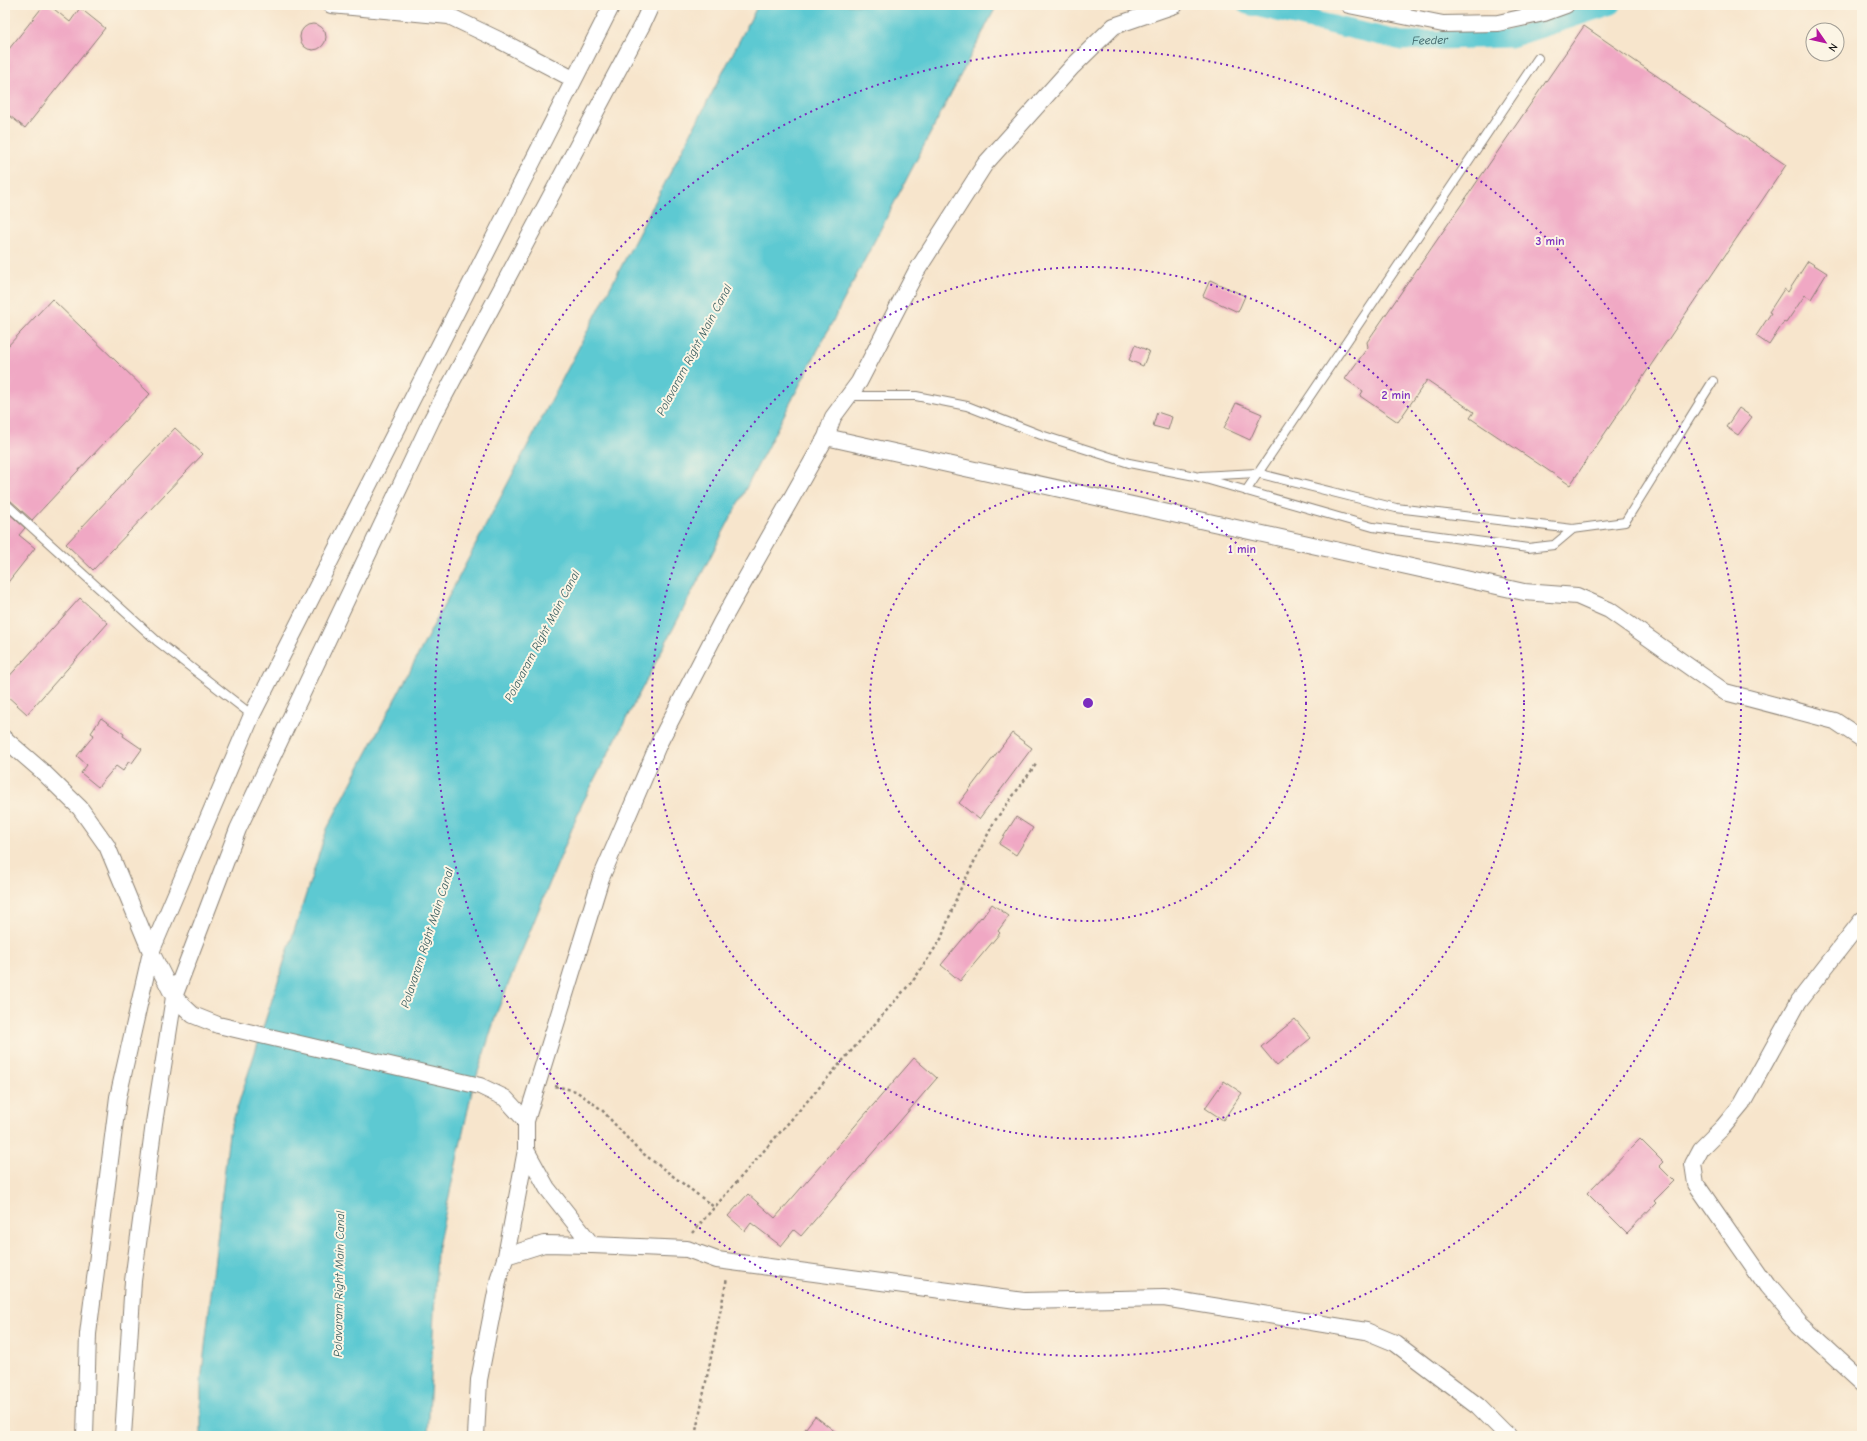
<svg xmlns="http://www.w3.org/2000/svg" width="1867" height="1441" viewBox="0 0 1867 1441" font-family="'Comic Neue',sans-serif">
  <rect width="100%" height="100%" fill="#fcf5e5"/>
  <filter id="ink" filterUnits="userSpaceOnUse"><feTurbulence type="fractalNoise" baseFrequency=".025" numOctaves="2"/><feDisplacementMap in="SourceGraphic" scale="8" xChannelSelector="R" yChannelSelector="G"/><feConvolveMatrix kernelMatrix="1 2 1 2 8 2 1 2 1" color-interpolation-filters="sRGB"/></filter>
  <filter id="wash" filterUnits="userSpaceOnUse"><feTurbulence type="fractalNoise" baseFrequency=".012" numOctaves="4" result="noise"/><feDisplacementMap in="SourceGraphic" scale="16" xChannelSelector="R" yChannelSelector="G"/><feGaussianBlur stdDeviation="0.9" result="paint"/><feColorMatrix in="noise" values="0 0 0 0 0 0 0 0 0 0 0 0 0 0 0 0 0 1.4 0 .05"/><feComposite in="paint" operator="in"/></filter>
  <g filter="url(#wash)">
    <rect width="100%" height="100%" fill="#f7e5cc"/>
    <!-- water -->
    <path fill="#5dc9d2" stroke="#3c7277" d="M758,5H997L582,804L497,1012L472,1091L437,1251L428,1436H201V1382L229,1133L327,829Z"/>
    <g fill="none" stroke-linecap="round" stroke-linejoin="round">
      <!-- canal -->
      <path stroke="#5dc9d2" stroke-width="19" id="s1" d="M1247,5L1402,41L1511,38L1612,5"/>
    </g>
    <g id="blocks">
      <!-- building -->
      <path fill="#f0a8c4" d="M44,5H49L70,22L80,8L105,28L25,128L5,112V54Z
        M300 37a13 13 0 1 1 26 0a13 13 0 1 1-26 0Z
        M1584,26L1673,87L1672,88L1786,165L1570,485L1470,418L1474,412L1427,380L1398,422L1360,396L1363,391L1345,379L1368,347L1367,342Z
        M1808,261L1827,273L1811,299L1805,295L1786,323L1784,322L1769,345L1756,336L1771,313L1769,312L1784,289L1788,292Z
        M1210,280L1245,296L1238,312L1203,296Z
        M52,299L150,394L32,520L9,499L5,498V349Z
        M1135,345L1149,351L1143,366L1129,360Z
        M1236,403L1262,414L1250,440L1224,428Z
        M1739,408L1752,417L1738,435L1726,427Z
        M1157,412L1172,417L1168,430L1153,426Z
        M175,428L203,454L93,570L66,544Z
        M5,510L25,528L19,535L35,548L5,586Z
        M80,598L108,623L27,714L5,694V681Z
        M101,718L124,734L123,736L142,749L132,763L129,761L123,771L116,766L98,787L81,773L87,765L77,756L94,735L91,733Z
        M1012,733L1032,748L979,819L959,803Z
        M1016,817L1033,828L1016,855L999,844Z
        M992,904L1009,916L998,931L1000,933L960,981L941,965L981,917L982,918Z
        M1295,1019L1311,1038L1277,1066L1261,1047Z
        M914,1058L937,1078L801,1236L794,1230L781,1246L751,1223L745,1231L728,1216L748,1194L775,1218Z
        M1224,1081L1242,1093L1223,1120L1205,1108Z
        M1640,1139L1663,1162L1659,1166L1674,1181L1654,1201L1656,1203L1627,1233L1587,1193Z
        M815,1416L841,1436H800Z"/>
    </g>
  </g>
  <g filter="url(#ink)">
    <use href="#blocks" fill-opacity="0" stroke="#8a8074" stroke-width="1"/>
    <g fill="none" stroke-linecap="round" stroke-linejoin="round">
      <!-- service casing -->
      <g stroke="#8a8074" stroke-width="10">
        <path id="service" d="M848,396H916L967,406L1041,435L1129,463L1195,476L1373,527L1528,548L1554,545L1573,529
          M1200,476L1257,473L1396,508L1573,529L1625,522L1713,381
          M1246,491L1538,58
          M5,503L157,641L252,715"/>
      </g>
      <!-- minor casing -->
      <g stroke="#8a8074" stroke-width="18">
        <path id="minor" d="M331,5L449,16L499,40L573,79
          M1349,5L1443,24L1498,23L1544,13L1566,5
          M826,437L1524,592L1577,596L1609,610L1725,692L1835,721L1862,739
          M5,739L42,771L80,808L107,846L151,952L174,997L193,1015L218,1025L480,1086L505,1098L526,1121
          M1862,920L1799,1001L1742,1104L1723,1127L1701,1149L1693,1164L1696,1184L1767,1286L1800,1325L1862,1382
          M592,1245L547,1188L526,1150V1121L601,878L659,743L722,621L826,437L833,417L859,382L916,272L985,164L1072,67L1114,26L1175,5
          M506,1256L526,1150
          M85,1436L88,1334L118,1097L151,952L252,715L612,5
          M123,1436L133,1281L154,1123L174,997L238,829L432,419L642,25L651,5
          M476,1436L479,1380L499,1277L506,1256L544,1244L592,1245L687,1249L717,1260L1024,1301L1164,1298L1366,1331L1395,1343L1478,1406L1508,1436"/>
      </g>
      <!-- path -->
      <path stroke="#8a8074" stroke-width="2.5" stroke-dasharray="3 3" stroke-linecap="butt" d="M555,1086L576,1091L602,1110L637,1149L714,1207
        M692,1233L915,978L941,939L958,894L994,822L1037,763
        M695,1436L727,1278"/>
      <!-- service -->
      <use href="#service" stroke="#fff" stroke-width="8"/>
      <!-- minor -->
      <use href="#minor" stroke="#fff" stroke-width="16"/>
    </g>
  </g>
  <!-- distance rings -->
  <g fill="none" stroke="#7b2cbf" stroke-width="2" stroke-dasharray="2 4">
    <circle cx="1088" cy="703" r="218"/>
    <circle cx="1088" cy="703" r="436"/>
    <circle cx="1088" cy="703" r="653"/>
  </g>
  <g text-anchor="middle" stroke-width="4" stroke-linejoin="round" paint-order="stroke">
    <!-- water labels -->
    <g font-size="12" font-style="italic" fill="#33595c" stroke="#fcf5e5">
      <text dy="4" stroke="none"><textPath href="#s1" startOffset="187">Feeder</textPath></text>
      <text transform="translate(694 350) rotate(-62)" y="4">Polavaram Right Main Canal</text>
      <text transform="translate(542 636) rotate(-62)" y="4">Polavaram Right Main Canal</text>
      <text transform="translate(427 938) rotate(-72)" y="4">Polavaram Right Main Canal</text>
      <text transform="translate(339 1284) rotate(-89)" y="4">Polavaram Right Main Canal</text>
    </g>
  </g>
  <circle cx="1088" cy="703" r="6" fill="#7b2cbf" stroke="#fcf5e5" stroke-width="2"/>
  <g font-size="12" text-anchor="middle" font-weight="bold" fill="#7b2cbf" stroke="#fcf5e5" stroke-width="4" stroke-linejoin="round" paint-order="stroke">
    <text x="1550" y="245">3 min</text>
    <text x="1396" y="399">2 min</text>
    <text x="1242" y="553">1 min</text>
  </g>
  <!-- margin -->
  <rect width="1867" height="1441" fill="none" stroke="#fcf5e5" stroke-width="20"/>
  <!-- north arrow -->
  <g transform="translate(1825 42) rotate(124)"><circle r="19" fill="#fcf5e5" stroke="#a29e95"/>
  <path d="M0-3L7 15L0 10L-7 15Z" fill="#b5179e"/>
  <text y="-6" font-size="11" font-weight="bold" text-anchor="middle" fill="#1c1c1c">N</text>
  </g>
</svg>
